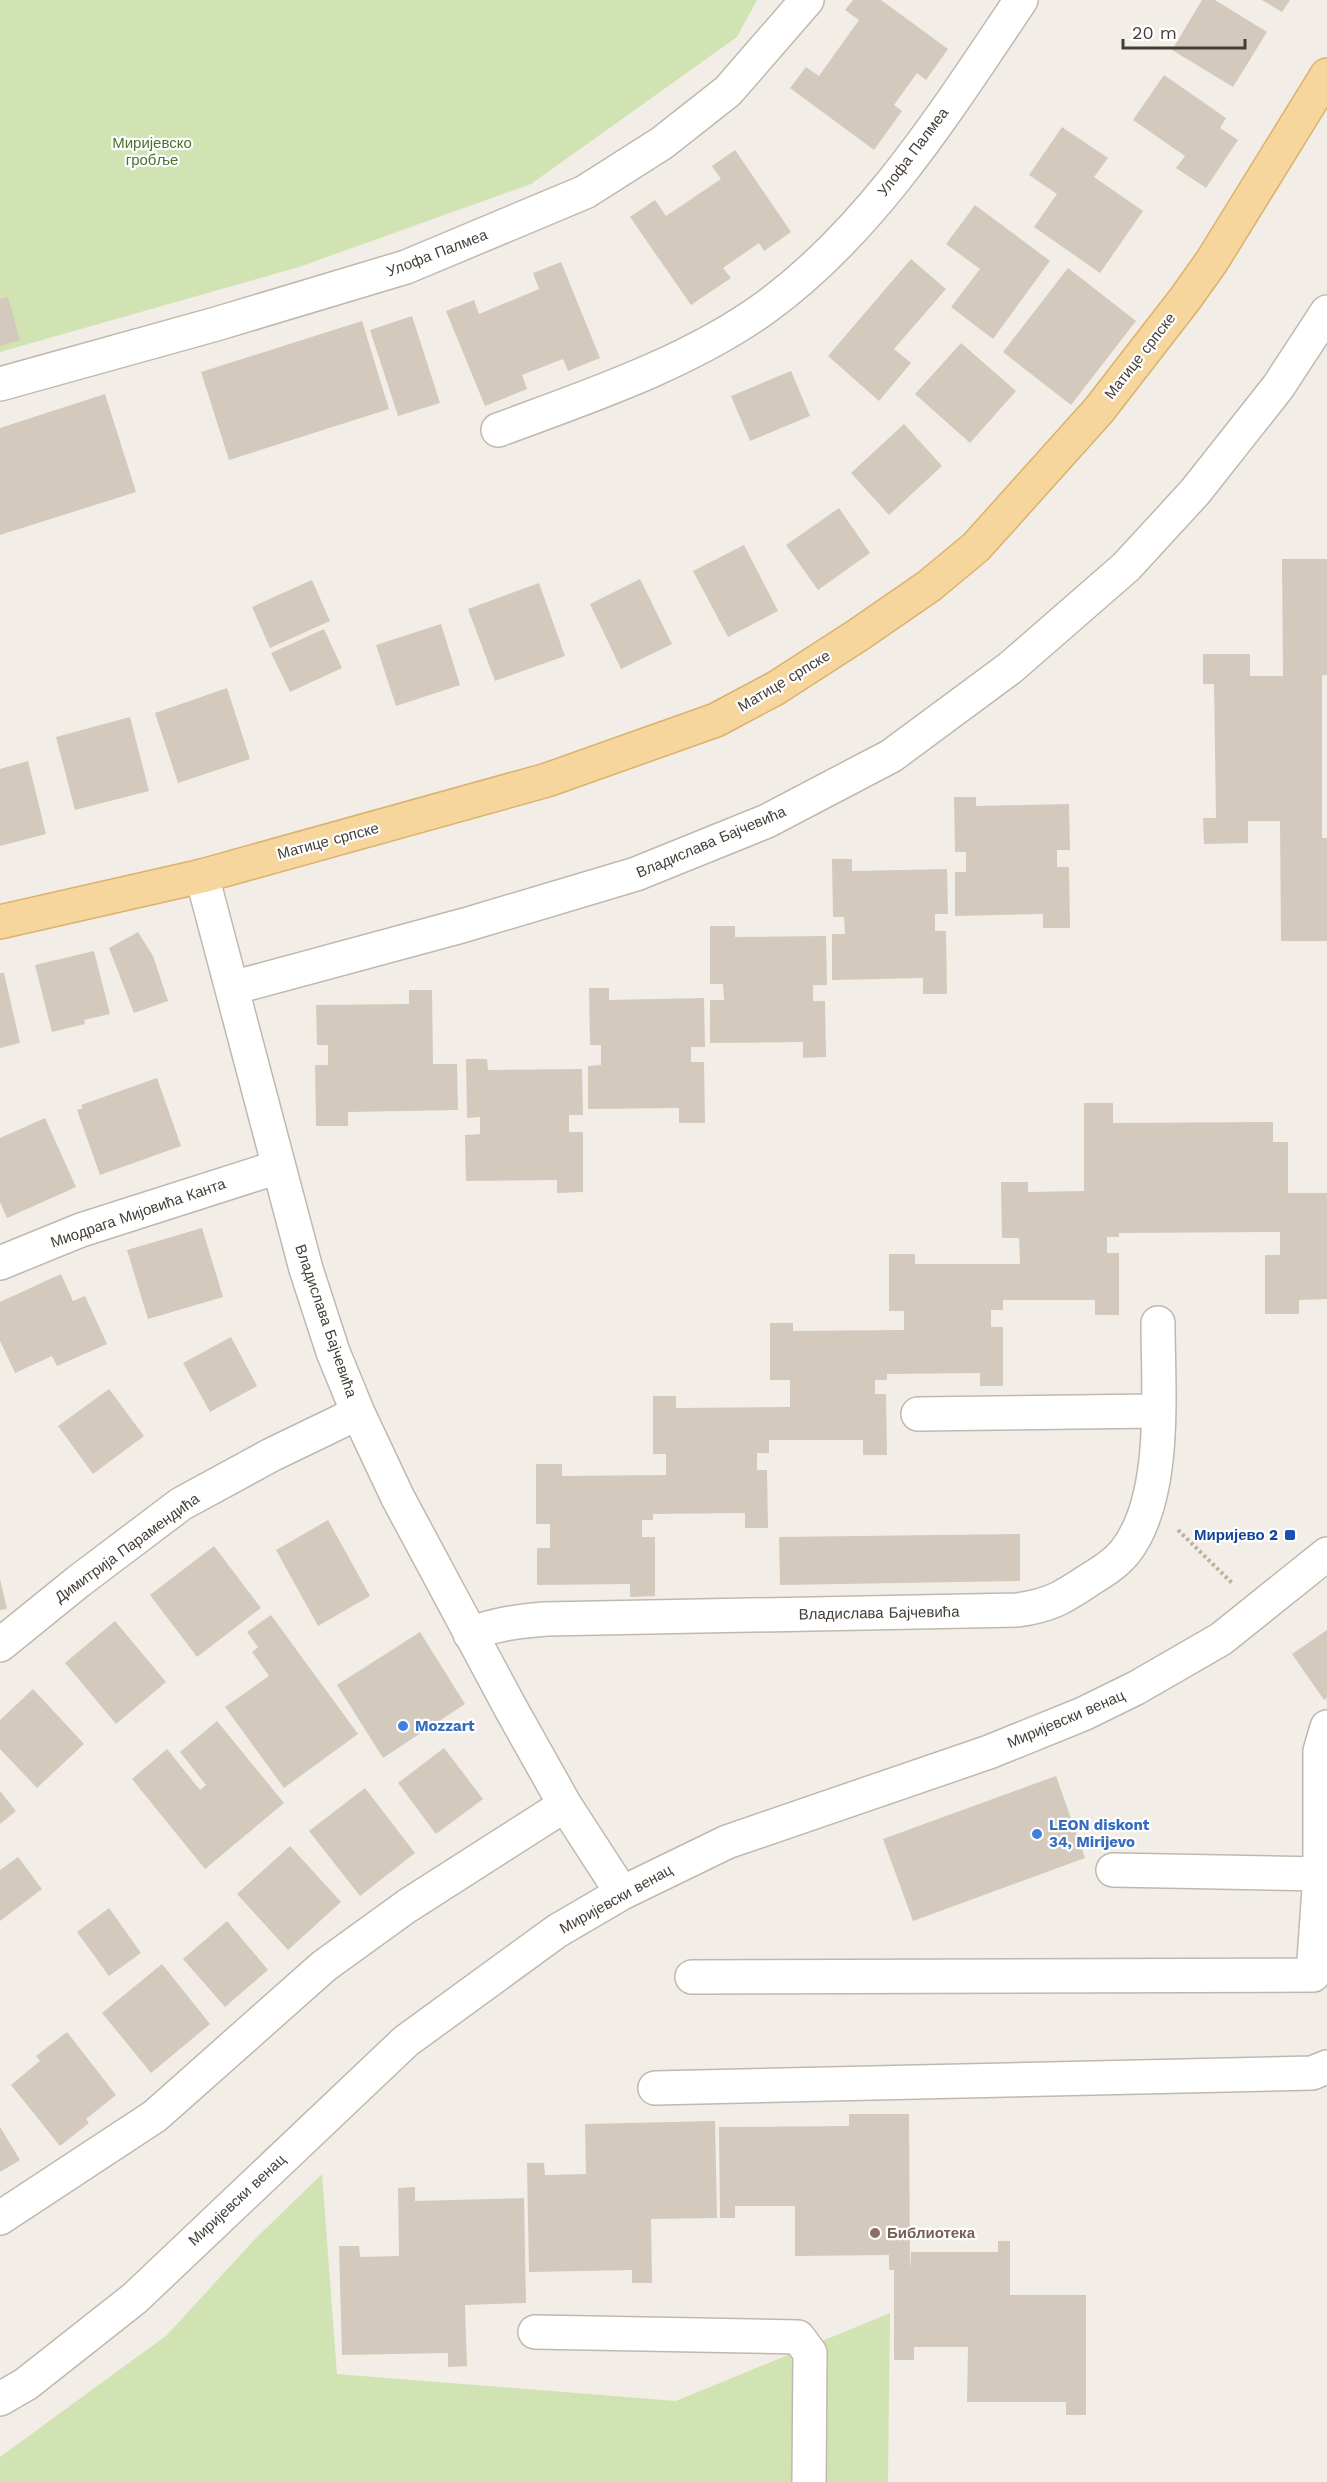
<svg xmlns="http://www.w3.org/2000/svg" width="1327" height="2482" viewBox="0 0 1327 2482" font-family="'Work Sans',sans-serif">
  <rect width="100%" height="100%" fill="#f2eee7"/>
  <!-- green -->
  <path fill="#d1e3b3" d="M0,0H757L737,37L531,184L299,267L0,352Z
    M322,2174L337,2374L676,2401L890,2313L888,2482H0V2457L167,2335L256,2238Z"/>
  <!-- building -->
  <path fill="#d3c9bd" d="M853,0H881L948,49L926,80L917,73L894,105L902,111L874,150L790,88L806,67L819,76L859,20L845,10Z
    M1202,0H1215L1267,32L1233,87L1172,50Z
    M1262,0H1290L1282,12Z
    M1164,75L1226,118L1220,128L1238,140L1206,188L1176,168L1185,156L1133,120Z
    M1062,127L1108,158L1094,177L1143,211L1100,273L1034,227L1057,194L1029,175Z
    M735,150L791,232L764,251L759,243L723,268L731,278L691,305L630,217L655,200L666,216L721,179L712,166Z
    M975,205L1050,261L993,339L951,307L980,269L946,244Z
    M911,259L946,289L894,349L911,363L879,401L828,356Z
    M561,262L600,358L568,371L563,359L522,375L527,389L485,406L446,311L474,300L479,314L539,289L533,273Z
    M1068,268L1136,321L1071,405L1003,352Z
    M8,297L20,340L0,346V299Z
    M412,316L440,403L398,416L370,330Z
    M362,321L389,409L229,460L201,372Z
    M961,343L1016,391L970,443L915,394Z
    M791,371L810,416L750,441L731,396Z
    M105,394L136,492L0,535V428Z
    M904,424L942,466L889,515L851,473Z
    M839,508L870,553L818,590L786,545Z
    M744,545L778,611L728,637L693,571Z
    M1282,559H1327V675H1322V838H1327V941H1281L1280,821H1248V843L1204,844L1203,818H1216L1214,684H1203V654H1250V676H1283Z
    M640,579L672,644L621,669L590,604Z
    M312,580L330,621L270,648L252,607Z
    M539,583L565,656L495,681L468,609Z
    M441,624L460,685L396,706L376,645Z
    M324,629L342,668L290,692L271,653Z
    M227,688L250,759L178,783L155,713Z
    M130,717L149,791L75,810L56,737Z
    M28,761L46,834L0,846V769Z
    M954,797H976V806L1069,804L1070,850H1057V867H1069L1070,928H1043V914L955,916V872H966V852H955Z
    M832,859H852V871L947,869L948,914H935V931H946L947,994H923V978L832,980V934H845L844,917H833Z
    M710,926H735V937L826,936L827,985H813V1001H825L826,1057L803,1058V1042L710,1043V1000H724L723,984H710Z
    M138,932L153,956L168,1001L134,1013L109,948Z
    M94,951L110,1014L84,1020L85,1024L52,1032L35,965Z
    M0,973H4L20,1043L0,1048Z
    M589,988H609V1000L704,998L705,1047H691V1062H704L705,1123H679V1108L588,1109V1066L601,1065V1045H590Z
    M409,990H432L433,1064H457L458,1110L348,1112V1126H316L315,1065H328V1045H317L316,1005L409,1004Z
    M466,1059H487L488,1070L582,1069L583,1115H569V1132H583V1192L557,1193V1180L466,1181L465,1135L480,1134V1117L467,1118Z
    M157,1078L181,1146L100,1175L77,1110L83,1108L81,1105Z
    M1084,1103H1113V1123L1273,1122V1142H1288V1193H1327V1299L1299,1300V1314H1265V1255H1280V1232L1119,1233V1237H1107V1253H1119V1315H1095V1300H1003V1310H991V1327H1003V1386H980V1373L887,1374V1380H875V1394H886L887,1455H863V1440H769V1453H757V1470H767L768,1528H745V1513L653,1514V1520H642V1537H655V1596L630,1597V1584L537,1585V1548H550V1524H536V1464H562V1476L666,1475V1454H653V1396H676V1408L790,1407V1380H770V1323H793V1331L904,1330V1311H889V1254H915V1264H1020L1019,1238H1002L1001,1182H1028V1192L1084,1191Z
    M45,1118L76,1187L7,1218L0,1202V1138Z
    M202,1228L223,1297L148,1319L127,1250Z
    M61,1274L73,1301L85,1296L107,1344L57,1366L52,1356L15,1373L0,1341V1302Z
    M231,1337L257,1386L210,1412L183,1363Z
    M109,1389L144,1436L93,1474L58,1426Z
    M328,1520L370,1596L318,1626L276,1550Z
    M1020,1534V1581L780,1585L779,1537Z
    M214,1546L261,1608L197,1657L150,1595Z
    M0,1579L7,1609L0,1610Z
    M271,1615L358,1734L284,1788L225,1707L269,1676L252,1652L258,1647L247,1632Z
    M115,1621L166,1682L116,1724L65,1663Z
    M1327,1630V1698L1324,1700L1292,1654Z
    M420,1632L465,1704L383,1758L337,1685Z
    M33,1689L84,1744L37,1788L0,1749V1720Z
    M217,1721L284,1803L205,1869L132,1779L167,1749L200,1790L206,1785L180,1752Z
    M444,1748L483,1799L436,1834L398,1783Z
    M1056,1776L1085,1858L913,1921L883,1839Z
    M365,1788L415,1853L360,1896L309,1831Z
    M0,1791L16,1811L0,1824Z
    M290,1846L341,1902L288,1950L237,1894Z
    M18,1857L42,1889L0,1921V1870Z
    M109,1908L141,1953L109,1976L77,1932Z
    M227,1921L268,1970L225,2007L183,1959Z
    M162,1964L210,2024L151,2073L102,2013Z
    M67,2032L116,2095L86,2119L89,2123L60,2146L11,2085L40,2061L36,2056Z
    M849,2114H909L910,2271L911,2252H998V2241H1010V2295H1086V2415H1066V2402H967L968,2347H914V2360H894V2270H889V2255L795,2256V2206H735V2218H720L719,2127L849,2126Z
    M715,2121L717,2218L651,2219L652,2283H632V2270L529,2272L527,2163H544L545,2175L586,2174L585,2124Z
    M0,2127L20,2160L0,2172Z
    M415,2187V2201L524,2198L526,2303L465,2305L467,2366L448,2367V2353L342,2355L339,2246H359L360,2257L399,2256L398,2188Z"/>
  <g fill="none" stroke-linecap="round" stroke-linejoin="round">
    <!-- minor casing -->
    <g stroke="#c0b8ad" stroke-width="36">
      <path id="minor" d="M0,384L216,324L406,267L585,192L662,143L728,91L807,0
        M498,430C587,397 689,363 766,307C873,229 948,108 1021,0
        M202,876L306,1269L333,1352L358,1413L398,1498L510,1707L565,1805L622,1893
        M232,988L465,925L636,874L767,821L891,756L1010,668L1126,567L1195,492L1278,387L1327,312
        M0,1263L81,1230L278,1167
        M918,1414L1157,1411
        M470,1634C496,1624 519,1621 546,1619L1018,1610C1051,1605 1062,1598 1089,1580C1102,1572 1115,1564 1125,1552C1168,1497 1158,1390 1158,1323
        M0,1645L79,1581L181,1504L271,1455L358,1413
        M1113,1870L1320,1874
        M692,1977L1313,1975L1320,1874V1751L1327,1727
        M655,2088L1312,2073L1327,2067
        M0,2218L155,2116L324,1966L407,1906L565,1805
        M535,2332L798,2337L810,2353L809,2482
        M0,2399L26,2384L135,2298L406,2041L557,1931L622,1893L727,1842L989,1752L1083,1714L1136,1688L1221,1639L1327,1554"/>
    </g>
    <!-- major casing -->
    <g stroke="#dab26d" stroke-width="36">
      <path id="major" d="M0,922L202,876L547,780L716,720L776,688L858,635L929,586L976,547L1099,410L1185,299L1212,261L1327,75"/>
    </g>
    <!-- path -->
    <path stroke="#bdb09d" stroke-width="4" stroke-dasharray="3 3" stroke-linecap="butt" d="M1178,1530L1232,1583"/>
    <!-- minor -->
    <use href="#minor" stroke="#fff" stroke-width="33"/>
    <!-- major -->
    <use href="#major" stroke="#f6d69c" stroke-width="33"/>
  </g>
  <!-- markers -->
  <rect fill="#1a4fb4" stroke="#fff" stroke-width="2" x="1284" y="1529" width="12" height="12" rx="3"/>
  <g fill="#3f7fe0" stroke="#fff" stroke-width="2">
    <circle cx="403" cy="1726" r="6"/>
    <circle cx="1037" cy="1834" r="6"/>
  </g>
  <circle fill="#8d6e63" stroke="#fff" stroke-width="2" cx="875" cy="2233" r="6"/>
  <g text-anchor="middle" stroke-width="4.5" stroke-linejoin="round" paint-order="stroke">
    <!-- park labels -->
    <g font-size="15" fill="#4c712f" stroke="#fff">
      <text x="152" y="148">Миријевско<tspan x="152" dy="17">гробље</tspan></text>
    </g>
    <!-- street labels -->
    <g font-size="15" fill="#453e37" stroke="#fff">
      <text transform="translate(913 152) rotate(-53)" y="5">Улофа Палмеа</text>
      <text transform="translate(437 253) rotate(-21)" y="5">Улофа Палмеа</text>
      <text transform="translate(1140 356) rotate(-52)" y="5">Матице српске</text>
      <text transform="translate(784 681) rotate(-31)" y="5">Матице српске</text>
      <text transform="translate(328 841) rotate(-15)" y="5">Матице српске</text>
      <text transform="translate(711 842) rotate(-23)" y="5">Владислава Бајчевића</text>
      <text transform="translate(138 1213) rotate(-19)" y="5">Миодрага Мијовића Канта</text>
      <text transform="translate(326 1321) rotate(71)" y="5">Владислава Бајчевића</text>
      <text transform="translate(127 1548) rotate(-36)" y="5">Димитрија Парамендића</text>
      <text transform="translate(879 1613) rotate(-1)" y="5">Владислава Бајчевића</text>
      <text transform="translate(1066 1719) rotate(-23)" y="5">Миријевски венац</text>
      <text transform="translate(616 1899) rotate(-29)" y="5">Миријевски венац</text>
      <text transform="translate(237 2200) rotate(-43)" y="5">Миријевски венац</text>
    </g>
    <!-- transit labels -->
    <g font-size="15" font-weight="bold" fill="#164399" stroke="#fff" text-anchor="end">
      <text x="1278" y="1540">Миријево 2</text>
    </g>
    <!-- shop labels -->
    <g font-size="15" font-weight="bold" fill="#366cbe" stroke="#fff" text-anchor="start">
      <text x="415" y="1731">Mozzart</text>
      <text x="1049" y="1830">LEON diskont<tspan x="1049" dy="17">34, Mirijevo</tspan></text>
    </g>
    <!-- education labels -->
    <g font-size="15" font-weight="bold" fill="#785e54" stroke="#fff" text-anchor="start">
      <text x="887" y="2238">Библиотека</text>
    </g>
  </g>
  <!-- scale -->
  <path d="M1123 39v9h122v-9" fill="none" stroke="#453e37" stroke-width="3"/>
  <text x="1132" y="39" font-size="18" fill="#453e37" stroke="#ffffff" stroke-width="4.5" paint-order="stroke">20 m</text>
</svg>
